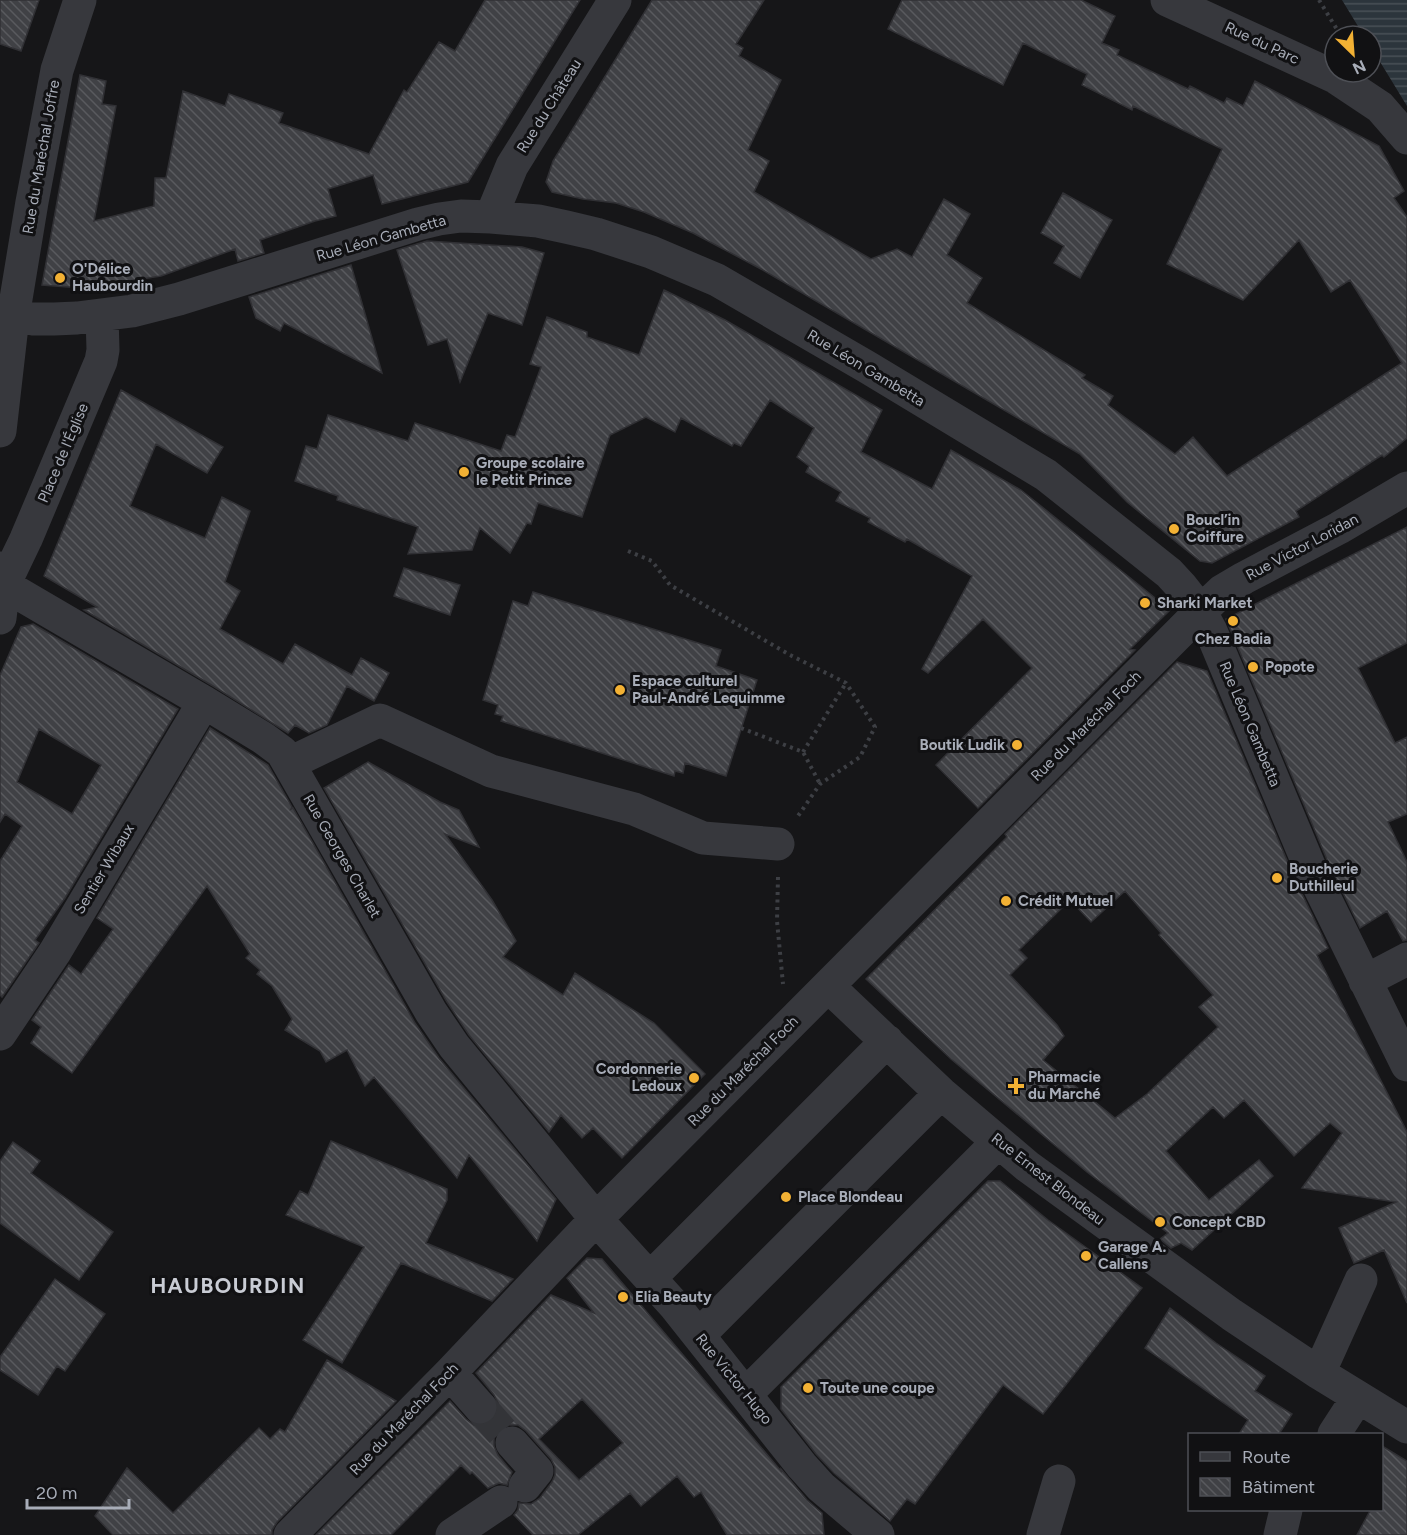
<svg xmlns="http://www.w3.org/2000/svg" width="1407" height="1535" viewBox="0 0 1407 1535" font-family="Figtree,sans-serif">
  <defs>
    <pattern id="water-rules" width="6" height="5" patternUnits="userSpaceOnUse" patternTransform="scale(1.5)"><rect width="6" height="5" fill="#2c353c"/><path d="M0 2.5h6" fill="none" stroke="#485056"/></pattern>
    <pattern id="building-back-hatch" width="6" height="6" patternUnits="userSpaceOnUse" patternTransform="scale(1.5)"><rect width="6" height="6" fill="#404145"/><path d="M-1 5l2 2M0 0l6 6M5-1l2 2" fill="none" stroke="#595a5e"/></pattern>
  </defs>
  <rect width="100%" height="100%" fill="#161618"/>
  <!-- water -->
  <path fill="url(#water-rules)" d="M1342,0H1407V106L1371,47V36H1364Z"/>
  <!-- building -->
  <path fill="url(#building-back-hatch)" stroke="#303034" stroke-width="1.5" fill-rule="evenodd" d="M0,0H39L21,51L0,44Z
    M485,0H580L468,182L382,204L373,175L328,189L336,216L315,221L260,240L264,253L238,261L235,249L161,276L82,288L42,285L80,75L106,81L102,104L116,106L94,221L154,206L155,178H166L183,91L225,106L229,94L283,113L279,123L369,154L404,90L407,92L439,42L455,51Z
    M652,0H764L736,44L743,48L739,56L781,80L748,150L769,161L754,192L871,259L897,249L912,257L944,199L970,214L947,255L982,278L967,303L1085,375L1082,378L1113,396L1108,405L1175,454L1193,437L1227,476L1402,363L1350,280L1331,292L1299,240L1243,300L1167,264L1222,149L1133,106L1132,110L1082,85L1087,74L1023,43L1003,85L888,29L902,0H1081L1115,16L1102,43L1119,50L1117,55L1188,89L1190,86L1224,103L1227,98L1243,106L1255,81L1379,146L1404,191L1394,198L1407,217V438L1384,457L1382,455L1296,511L1299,517L1212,563L1200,561L1127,502L1080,454L761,269L693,233L644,212L616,203L583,199L552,192L546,182L553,161Z
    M1063,193L1112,220L1080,278L1054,263L1064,246L1041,233Z
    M427,241L522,247L544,253L522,325L488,313L460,382L447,339L428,345L397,250Z
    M351,265L382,373L284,323L280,331L256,318L249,297Z
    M664,290L725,320L882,410L861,452L932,489L951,450L1021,490L1170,610L1130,649L1135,650L978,808L936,765L1032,668L983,619L928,673L922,669L972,576L907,539L905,542L868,522L870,518L836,501L841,492L806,472L809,466L797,457L814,428L770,400L741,446L734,443L732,446L681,418L675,432L646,417L610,435L582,517L538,503L531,524L527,523L510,553L480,528L472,550L408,554L418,527L337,500L338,496L295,481L306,446L317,449L328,415L408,441L415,423L501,451L507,435L515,437L541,367L530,364L547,317L587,332V337L639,355Z
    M121,390L223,447L207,473L156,444L130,506L205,538L222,497L250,511L225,582L240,591L220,629L283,664L295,644L352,675L361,658L389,673L374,701L347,686L327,725L309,733L295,725L288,733L213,686L84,610L97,607L44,576Z
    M1407,527V643L1358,668L1395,743L1407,737V814L1388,822L1407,862V940L1403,941L1387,911L1360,928L1328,862L1226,619Z
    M404,568L460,585L450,615L394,596Z
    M533,592L721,650L716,666L757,680L726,776L685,763L683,773L675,771L674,776L501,721L503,716L495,714L498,705L483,700L513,601L528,606Z
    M33,624L178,709L65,898L35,940L39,943L2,997L0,995V861L22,826L5,814L0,822V675L21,627ZM39,729L101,765L72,814L17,782Z
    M1177,662L1207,671L1294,877L1328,948L1317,955L1407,1132V1303L1384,1250L1354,1263L1339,1228L1396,1202L1302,1188L1342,1133L1330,1123L1294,1156L1244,1100L1224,1118L1213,1107L1166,1151L1209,1200L1259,1160L1273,1176L1192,1250L1181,1243L1171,1248L1160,1239L1168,1233L1087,1172L951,1059L866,979L1007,837L1005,834ZM1125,891L1161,933L1159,935L1213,995L1199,1007L1218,1027L1147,1094L1115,1118L1043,1060L1064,1036L1057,1025L1010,975L1027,958L1019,950L1070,900L1091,922Z
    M210,728L268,765L292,807L291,809L293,808L415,1023L439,1058L556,1199L537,1241L469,1155L457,1178L374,1077L365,1086L347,1050L326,1062L320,1051L285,1030L292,1019L272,986L257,974L260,970L246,958L250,954L207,886L72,1073L31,1043L41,1027L32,1020L69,965L81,974L113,929L97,918Z
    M368,762L440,802L459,810L479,847L445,834L492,900L516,941L503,957L563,995L575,973L654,1023L705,1074L622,1158L593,1128L582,1138L561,1115L549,1132L469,1035L447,1002L324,788Z
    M331,1141L447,1189V1200L426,1243L513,1279L492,1301L401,1263L342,1363L303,1340L364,1247L286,1215L300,1191L308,1195Z
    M13,1142L40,1161L31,1173L113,1232L79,1280L0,1223V1161Z
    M988,1181H1000L1048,1220L1142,1288L1043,1414L1003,1385L915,1504L907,1499L890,1521L834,1473L816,1454L781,1409V1387Z
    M587,1258L602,1259L781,1471V1469L807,1500L822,1513L824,1535H727L701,1492L694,1497L677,1476L641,1506L630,1493L578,1535H533L514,1515L518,1510L519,1503L531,1504L540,1498L552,1482L555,1475V1467L551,1459L526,1431L518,1425H509L499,1429L494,1437V1446L498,1455L512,1472L507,1485L499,1483L488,1488L472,1472L470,1474L461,1465L391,1535H316L450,1401L466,1419L474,1425H484L493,1421L498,1412V1403L494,1395L476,1373L551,1295L594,1313L567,1278ZM582,1399L623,1443L579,1480L539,1439Z
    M55,1279L105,1314L65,1371L57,1366L38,1395L0,1370V1357Z
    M1170,1308L1216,1343L1265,1376L1255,1391L1292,1414L1279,1434H1239L1248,1420L1145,1348Z
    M327,1360L396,1401L277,1522L272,1530V1535H113L95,1516L127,1468L173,1513L259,1428L270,1439L280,1429L285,1432Z
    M1382,1446L1407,1461V1535H1357L1371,1509H1382Z"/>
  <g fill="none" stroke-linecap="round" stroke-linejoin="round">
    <!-- minor-tunnel -->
    <path stroke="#333438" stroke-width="33" stroke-dasharray="33 16" stroke-linecap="butt" d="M480,1407L512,1443"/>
    <!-- path -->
    <path stroke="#3d3f44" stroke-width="4" stroke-dasharray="3 4.5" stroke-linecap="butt" d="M1319,0L1341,36
      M628,551L652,561L670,585L790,655L846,683L875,727L860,757L820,784L796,819
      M741,728L803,752L820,784
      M803,752L846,683
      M778,877L777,921L783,984"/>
    <!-- minor -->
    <path stroke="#37383d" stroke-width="33" d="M1167,0L1335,77L1380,107L1407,138
      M491,217L512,166L615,0
      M0,314L33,319H54L77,318L132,311L179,299L418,224L439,219L461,216L491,217L538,221L566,227L596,234L651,252L717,280L867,367L1046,475L1169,573C1187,591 1200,609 1211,631L1311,870L1407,1065
      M0,431L13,317L32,202L57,70L80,0
      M0,568L4,585L0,618
      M4,585L204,702L263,738L282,752L431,1012L454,1046L596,1219L675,1306L802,1466L821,1487L878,1535
      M4,585L26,539L101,361L103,350L102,316
      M290,763L380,720L491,771L634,809L703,838L778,844
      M1365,981L1407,959
      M828,986L941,1093L1027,1166L1232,1315L1319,1373L1407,1427
      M0,1034L55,952L204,702
      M650,1278L887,1041
      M699,1335L941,1093
      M450,1373L480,1407
      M1319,1373L1361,1280
      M746,1394L998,1142
      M1334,1434L1358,1397
      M512,1443L537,1471L525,1486
      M290,1535L450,1373L596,1219L1201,611L1222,591L1244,578L1339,528L1407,488
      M452,1535L501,1502
      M1043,1535L1059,1481
      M1280,1535L1286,1510"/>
  </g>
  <!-- markers -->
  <g fill="#f2b134" stroke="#111113" stroke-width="2">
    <circle cx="60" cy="278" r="6"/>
    <circle cx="464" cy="472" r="6"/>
    <circle cx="1174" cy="529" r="6"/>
    <circle cx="1145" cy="603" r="6"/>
    <circle cx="1233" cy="621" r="6"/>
    <circle cx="1253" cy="667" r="6"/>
    <circle cx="620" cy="690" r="6"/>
    <circle cx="1017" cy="745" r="6"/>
    <circle cx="1277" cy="878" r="6"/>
    <circle cx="1006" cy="901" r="6"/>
    <circle cx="694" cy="1078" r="6"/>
    <path d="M1013 1077h6v6h6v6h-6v6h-6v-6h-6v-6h6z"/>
    <circle cx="786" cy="1197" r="6"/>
    <circle cx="1160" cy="1222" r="6"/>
    <circle cx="1086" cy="1256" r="6"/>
    <circle cx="623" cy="1297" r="6"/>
    <circle cx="808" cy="1388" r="6"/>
  </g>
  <g text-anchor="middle" stroke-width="6" stroke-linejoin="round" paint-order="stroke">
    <!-- street labels -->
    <g font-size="15" fill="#a8adb8" stroke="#111113">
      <text transform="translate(1262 43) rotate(25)" y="5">Rue du Parc</text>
      <text transform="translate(549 106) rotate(-58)" y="5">Rue du Château</text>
      <text transform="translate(41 157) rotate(-80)" y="5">Rue du Maréchal Joffre</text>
      <text transform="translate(381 238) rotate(-16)" y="5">Rue Léon Gambetta</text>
      <text transform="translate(866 368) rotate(31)" y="5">Rue Léon Gambetta</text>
      <text transform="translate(63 453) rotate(-67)" y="5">Place de l'Église</text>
      <text transform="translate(1302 547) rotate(-28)" y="5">Rue Victor Loridan</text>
      <text transform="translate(1250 724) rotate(67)" y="5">Rue Léon Gambetta</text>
      <text transform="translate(1086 726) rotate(-45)" y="5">Rue du Maréchal Foch</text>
      <text transform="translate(342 856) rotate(60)" y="5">Rue Georges Charlet</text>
      <text transform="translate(104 869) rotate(-59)" y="5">Sentier Wibaux</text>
      <text transform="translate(743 1071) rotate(-45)" y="5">Rue du Maréchal Foch</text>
      <text transform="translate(1048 1179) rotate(38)" y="5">Rue Ernest Blondeau</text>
      <text transform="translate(734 1379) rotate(51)" y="5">Rue Victor Hugo</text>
      <text transform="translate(404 1419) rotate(-46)" y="5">Rue du Maréchal Foch</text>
    </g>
    <!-- poi labels -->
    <g font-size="15" font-weight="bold" fill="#a8adb8" stroke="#111113" text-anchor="start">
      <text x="72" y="274">O'Délice<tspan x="72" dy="17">Haubourdin</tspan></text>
      <text x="476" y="468">Groupe scolaire<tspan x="476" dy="17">le Petit Prince</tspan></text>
      <text x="1186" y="525">Boucl’in<tspan x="1186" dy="17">Coiffure</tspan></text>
      <text x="1157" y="608">Sharki Market</text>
      <text x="1233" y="644" text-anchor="middle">Chez Badia</text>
      <text x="1265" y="672">Popote</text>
      <text x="632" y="686">Espace culturel<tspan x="632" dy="17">Paul-André Lequimme</tspan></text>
      <text x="1005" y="750" text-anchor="end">Boutik Ludik</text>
      <text x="1289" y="874">Boucherie<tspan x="1289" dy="17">Duthilleul</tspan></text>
      <text x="1018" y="906">Crédit Mutuel</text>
      <text x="682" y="1074" text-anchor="end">Cordonnerie<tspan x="682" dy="17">Ledoux</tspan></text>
      <text x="1028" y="1082">Pharmacie<tspan x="1028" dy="17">du Marché</tspan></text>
      <text x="798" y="1202">Place Blondeau</text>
      <text x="1172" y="1227">Concept CBD</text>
      <text x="1098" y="1252">Garage A.<tspan x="1098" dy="17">Callens</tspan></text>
      <text x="635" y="1302">Elia Beauty</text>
      <text x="820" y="1393">Toute une coupe</text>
    </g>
    <!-- district labels -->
    <g font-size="21" font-weight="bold" letter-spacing="1.5" fill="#c9ccd4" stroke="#111113">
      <text x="228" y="1293">HAUBOURDIN</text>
    </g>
  </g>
  <!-- legend -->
  <rect x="1188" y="1433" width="195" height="78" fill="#111113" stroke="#4d4f55" stroke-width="1.5"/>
  <rect x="1200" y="1452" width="30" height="9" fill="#37383d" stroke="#4d4f55" stroke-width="1.5"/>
  <text x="1242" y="1463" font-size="18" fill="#a8adb8">Route</text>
  <rect x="1200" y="1478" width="30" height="18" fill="url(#building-back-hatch)" stroke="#4d4f55" stroke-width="1.5"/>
  <text x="1242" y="1493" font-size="18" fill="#a8adb8">Bâtiment</text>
  <!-- north arrow -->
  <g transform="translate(1353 54) rotate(155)"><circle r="28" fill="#111113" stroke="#4d4f55" stroke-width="1.5"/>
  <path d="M0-4.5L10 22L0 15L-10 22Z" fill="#f2b134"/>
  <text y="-9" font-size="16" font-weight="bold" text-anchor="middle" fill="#a8adb8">N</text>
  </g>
  <!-- scale -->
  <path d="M27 1499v9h102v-9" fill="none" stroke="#a8adb8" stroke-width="3"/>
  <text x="36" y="1499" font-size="18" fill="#a8adb8" stroke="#111113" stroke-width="4.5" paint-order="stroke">20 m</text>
</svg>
